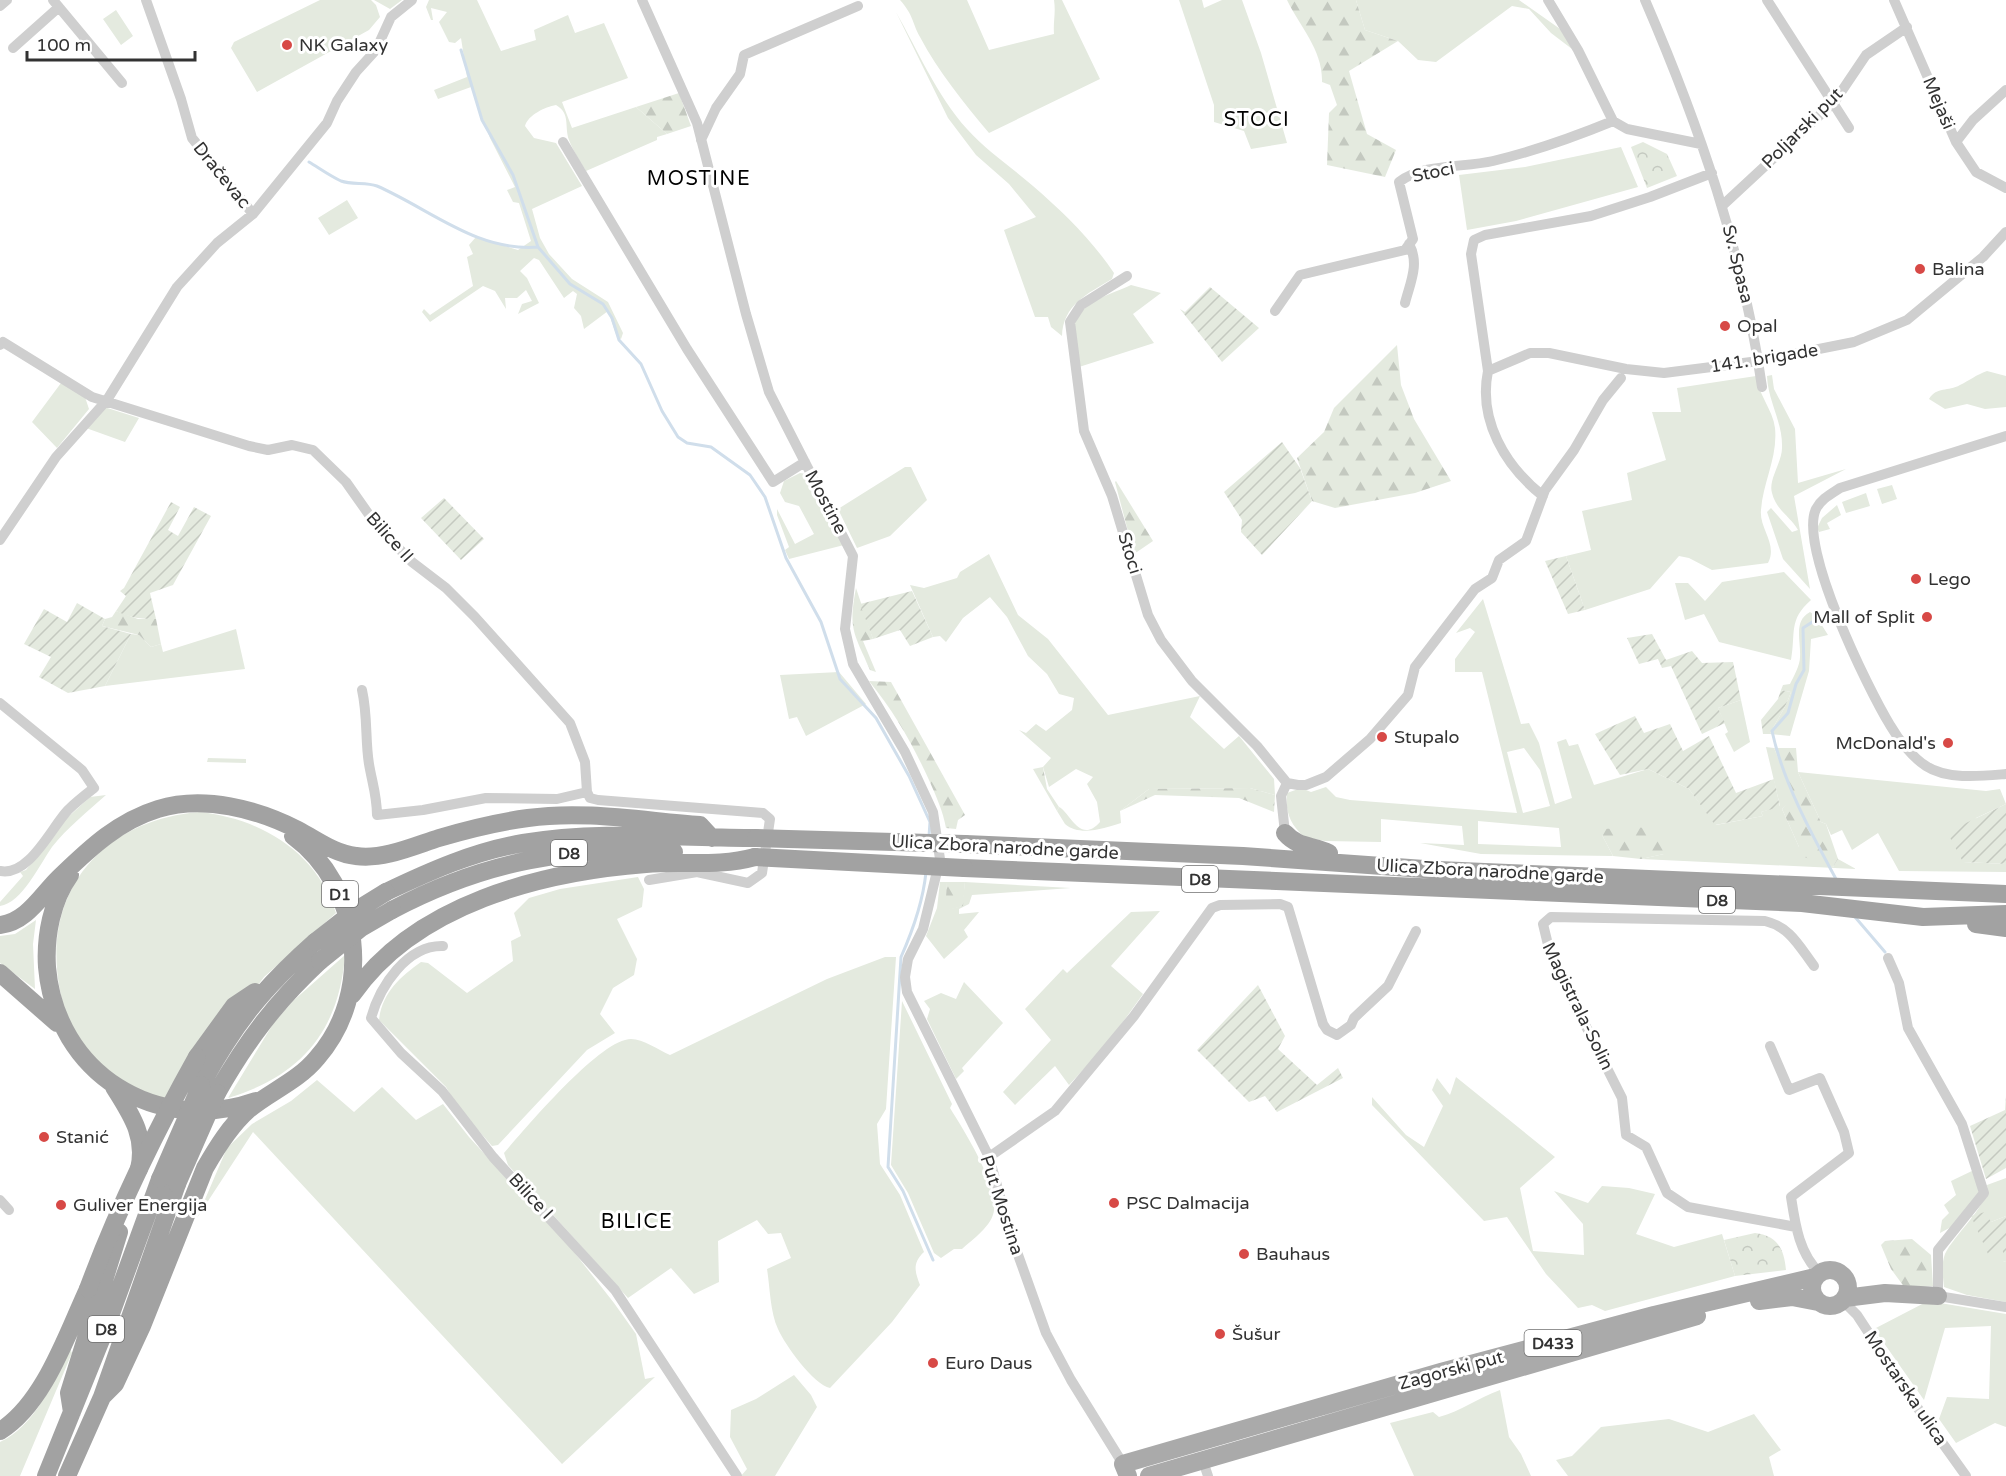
<svg xmlns="http://www.w3.org/2000/svg" width="2006" height="1476" viewBox="0 0 2006 1476" font-family="'Varela Round',sans-serif">
  <defs>
    <pattern id="forest-firs" width="22" height="20" patternUnits="userSpaceOnUse" patternTransform="scale(1.5)"><rect width="22" height="20" fill="#e4eadf"/><path d="M5 1l3.5 6h-7zM16 11l3.5 6h-7z" fill="#c4c9c0"/></pattern>
    <pattern id="park-crowns" width="20" height="18" patternUnits="userSpaceOnUse" patternTransform="scale(1.5)"><rect width="20" height="18" fill="#e4eadf"/><path d="M2 6a3 3 0 1 1 6 0M12 15a3 3 0 1 1 6 0" fill="none" stroke="#c4c9c0"/></pattern>
    <pattern id="garden-furrows" width="10" height="10" patternUnits="userSpaceOnUse" patternTransform="scale(1.5)"><rect width="10" height="10" fill="#e4eadf"/><path d="M-1 1l2-2M0 10L10 0M9 11l2-2" fill="none" stroke="#c4c9c0"/></pattern>
  </defs>
  <rect width="100%" height="100%" fill="#fff"/>
  <!-- grass -->
  <path fill="#e4eadf" fill-rule="evenodd" d="M320,0H371L376,5L380,17L369,30L257,92L231,48L234,42Z
    M374,0H402L390,9Z
    M429,0H477L501,51L536,40L534,30L568,15L575,33L604,23L628,78L562,102L572,128L636,107L667,134L657,137V140L586,171C580,161 573,151 569,140C564,126 571,114 556,105C545,107 528,115 525,126L534,138L556,143L582,186L532,209L540,238L549,254L572,279L608,302L623,333L621,339L617,337L608,311L584,329L581,316L574,308L577,294L573,291L564,298L539,260L534,258L520,271L527,278L539,303L518,314L522,304L532,301L526,290L517,298H505L506,309L495,291L483,286L430,322L422,312L424,309L430,315L473,286L467,257L473,254L469,245L476,237L518,250L531,241L519,203L513,202L507,190L515,187L490,138L471,87L438,99L434,90L467,77L461,38L455,43L449,42L439,22L447,12L431,8L433,20H431L426,7Z
    M900,0H967L989,50L1054,34C1053,22 1056,13 1054,0H1062L1100,79L989,133C964,103 938,71 920,37C911,20 914,16 900,0Z
    M1179,0H1202L1204,8L1222,0H1242L1261,53L1287,143L1251,149L1244,131L1214,122V105Z
    M1356,0H1519L1563,31L1572,49L1551,33L1529,9L1512,6L1436,62L1418,60L1398,41L1365,30Z
    M116,10L133,36L121,45L103,19Z
    M896,12C918,51 937,96 967,129C987,151 1011,167 1033,186C1064,213 1091,239 1114,273L1112,279C1087,294 1063,305 1062,336L1051,327L1048,317H1035L1004,230L1036,217L1009,184L976,155L948,118Z
    M1621,147L1638,187L1516,221L1467,230L1459,175L1525,167Z
    M347,200L358,218L329,235L318,218Z
    M1131,285L1161,293L1133,314L1154,343L1079,367C1077,355 1073,341 1074,329C1075,303 1112,294 1131,285Z
    M1987,371L2006,376V407L1985,409L1967,404L1945,409L1929,399C1937,386 1948,392 1960,385C1970,380 1976,375 1987,371Z
    M1772,375L1774,389L1795,429L1798,483L1846,469L1794,496L1810,589L1783,559L1767,512L1771,508L1792,532L1798,530C1790,516 1776,510 1772,493C1768,480 1782,462 1782,448C1783,422 1768,402 1767,376Z
    M1756,376C1758,394 1773,410 1775,428C1778,457 1763,482 1761,510C1759,529 1778,544 1768,563L1712,570L1689,558L1679,556L1650,589L1585,610L1566,556L1591,550L1582,511L1632,500L1627,473L1666,460L1652,412H1681L1677,388Z
    M61,383L85,397L89,409L57,448L32,422Z
    M104,407L139,418L125,442L86,428Z
    M905,467H911L927,500L890,536L857,548L838,509Z
    M800,473L806,474L821,508L825,510L844,545L789,559L785,550L789,547L777,515V509L795,544L814,534L799,506L785,502L780,493L784,481Z
    M1892,485L1897,499L1882,504L1877,489Z
    M1866,493L1870,506L1846,513L1842,502Z
    M1837,505L1841,515L1827,523L1830,529L1819,532L1817,528L1822,518Z
    M989,554L1018,615L1048,639L1108,715L1200,696L1190,717L1224,749L1239,736L1274,779L1275,795L1250,788L1149,789L1120,811L1121,823C1105,828 1080,837 1065,824L1057,811L1059,807C1070,812 1080,845 1100,822L1097,802L1087,784L1093,777L1076,769L1049,787L1043,767L1051,758L1019,730L1026,733L1036,724L1046,731L1072,710L1074,698L1059,694L1047,674L1028,656L1007,617L990,597L963,618L946,642L940,636L933,637L910,585L924,588L957,578L960,572Z
    M1784,572L1811,600C1788,620 1796,633 1791,660L1719,642L1704,614L1685,620L1675,583H1688L1705,601L1722,582Z
    M1483,599L1521,724L1529,723L1539,743L1555,804L1572,798L1557,742L1566,739L1569,746L1578,744L1594,785L1648,769L1689,789L1716,825L1763,816L1761,812L1780,806L1766,747L1774,748L1795,798L1782,809L1799,847L1833,867L1838,859L1856,869L1641,859L1664,854L1602,835L1613,856L1481,854L1420,843L1464,845L1462,826L1381,819V842L1325,841L1304,837C1290,824 1285,812 1287,793L1301,788L1311,792L1326,787L1336,797L1350,800L1517,813L1482,672H1455V659L1475,632L1470,628L1456,633ZM1524,748L1540,770L1550,806L1523,813L1507,752ZM1478,821L1559,828L1561,847L1478,844Z
    M1810,612L1816,616L1828,635L1811,639L1809,671L1790,736L1770,734C1777,719 1786,708 1791,692L1781,690L1783,685L1790,684C1794,676 1800,665 1800,657C1801,641 1793,621 1810,612Z
    M236,629L245,669L105,686L131,634L139,635L151,647L161,644L163,652Z
    M839,672L866,704L806,736L797,717L789,719L780,675Z
    M1741,700L1750,742L1734,752L1725,734L1728,732L1718,708Z
    M208,758L246,759V763L207,762Z
    M1798,772L1986,791L2000,789L2006,804L1976,818L1963,862L2006,864V872L1899,871L1878,833L1852,850L1842,830L1831,835L1826,824L1821,822Z
    M106,795C88,811 67,828 52,847C40,864 22,903 0,906V902L23,876L20,872L26,870L66,819L90,797Z
    M199,812C260,818 317,852 336,913L264,977L225,1029L163,1100C136,1091 109,1078 89,1056C72,1037 63,1010 59,985C43,889 104,820 199,812Z
    M638,877L644,889L642,907L617,919L637,959L634,975L613,988L600,1014L615,1033L587,1050L498,1145L492,1146L457,1106L446,1087L379,1020C382,993 400,977 421,962L428,963L467,993L513,961L511,941L521,936L514,913L529,898L560,889Z
    M940,882H947L946,910L962,906L965,882L1071,888L972,895L969,904L959,909V914L979,912L964,930L968,937L944,959L926,936L937,908Z
    M1160,911L1111,966L1143,994L1107,1044L1069,1085L1055,1066L1015,1105L1003,1092L1051,1040L1025,1009L1063,969L1067,973L1131,912Z
    M36,920L33,944L35,989L0,963V936L15,934Z
    M345,955C339,1031 301,1076 228,1098L273,1024L293,1001Z
    M885,957H896L886,1109L877,1124L880,1164L900,1195L924,1252C912,1263 915,1272 920,1285L892,1322L830,1388C814,1385 785,1345 778,1329C770,1312 770,1287 767,1269L791,1258L781,1233L768,1234L757,1220L718,1241L719,1282L694,1294L671,1268L628,1298L508,1165L504,1153C526,1128 600,1039 631,1039C643,1039 659,1050 670,1055L827,979Z
    M964,982L1003,1023L962,1068L964,1071L956,1079L927,1019L930,1009L924,1001L941,993L956,999Z
    M902,1001L952,1104L950,1108C965,1132 996,1181 994,1210C993,1225 972,1240 962,1249H954L941,1258L934,1253L908,1193L891,1165Z
    M1456,1077L1555,1157L1520,1188L1533,1251L1584,1255L1583,1224L1554,1191L1588,1203L1602,1186L1629,1188L1655,1194L1636,1234L1674,1247L1722,1234L1735,1276L1605,1311L1592,1305L1578,1308L1546,1274L1507,1217L1484,1221L1372,1105V1097L1406,1135L1424,1147L1443,1106L1432,1090L1437,1078L1450,1095Z
    M317,1080L354,1112L382,1087L416,1120L443,1104L469,1137L570,1247L614,1303L636,1334L645,1379L655,1377L562,1464L253,1132L197,1218L227,1148L252,1124L291,1101Z
    M1974,1170L1981,1190L1953,1226L1940,1233L1942,1220L1949,1213L1944,1205L1956,1195L1951,1181Z
    M2006,1178V1216L1991,1222L2003,1251V1261L2006,1262V1302L1967,1295L1944,1287C1943,1277 1941,1264 1945,1254C1954,1235 1990,1204 1987,1185Z
    M1928,1301L2006,1314V1427L1995,1423L1956,1443L1939,1419L1947,1397L1989,1399L1991,1326L1945,1328L1924,1400L1874,1329Z
    M70,1349L72,1353L20,1476H0V1442C35,1426 53,1382 70,1349Z
    M794,1375L811,1395L817,1407L775,1476H741L747,1469L730,1437L731,1410L756,1399Z
    M1500,1390L1509,1437L1521,1454L1531,1476H1414L1390,1423L1433,1412L1439,1417C1461,1411 1478,1398 1500,1390Z
    M1754,1414L1781,1450L1769,1457L1774,1476H1568L1556,1460L1572,1456L1601,1427L1669,1419L1708,1432Z"/>
  <!-- forest -->
  <path fill="url(#forest-firs)" d="M1287,0H1356L1365,30L1398,41L1349,71L1367,134L1396,150L1385,177L1327,165L1329,113L1337,105L1330,85L1322,82C1323,50 1300,27 1287,0Z
    M679,93L691,126L667,134L636,107Z
    M1397,345L1401,385L1414,419L1451,481L1415,493L1335,508L1312,501L1297,458L1324,432L1334,408Z
    M1116,481L1153,541L1134,554L1115,482Z
    M856,588L873,639L863,641L876,672L870,670C854,633 848,630 856,588Z
    M116,611L138,619H156L161,644L151,647L139,635L102,626L105,619L112,617Z
    M869,681L891,682L965,815L958,820L956,829L946,828C943,811 936,796 929,780C912,743 895,713 869,681Z
    M1774,748H1796L1798,772L1821,822L1826,824L1838,859L1833,867L1798,855L1799,847L1782,809L1794,797Z
    M1043,767L1047,789L1059,807L1057,811L1033,769Z
    M1250,788L1275,795L1274,812L1239,798L1155,795L1120,811L1149,789Z
    M1637,827L1666,831L1664,854L1641,859L1613,856L1602,835L1604,829Z
    M947,882H965L963,906L945,911Z
    M1912,1239L1931,1255L1933,1286L1905,1288L1891,1269L1881,1245L1885,1241Z"/>
  <!-- park -->
  <path fill="url(#park-crowns)" d="M1643,142L1667,154L1677,176L1647,188L1631,147Z
    M1755,1233C1778,1236 1784,1249 1786,1270L1735,1276L1724,1240Z"/>
  <!-- garden -->
  <path fill="url(#garden-furrows)" d="M1210,287L1259,328L1222,362L1180,309L1185,312Z
    M1282,442L1300,468L1312,501L1262,555L1241,532L1242,520L1224,492Z
    M444,498L484,539L461,560L421,518Z
    M171,502L180,507L168,530L178,536L194,507L211,516L173,585L150,593L156,619C141,619 130,618 116,611L126,596L120,591L124,588Z
    M1566,556L1585,610L1568,614L1545,561Z
    M912,591L933,637L910,646L900,630L873,639L860,604Z
    M77,603L105,619L102,626L131,634L105,686L68,693L39,677L51,657L24,644L44,609L67,622Z
    M1652,634L1666,660L1692,651L1702,663L1733,662L1741,700L1718,708L1725,723L1702,734L1671,666L1662,668L1658,659L1639,664L1627,638Z
    M1781,690L1791,692C1786,708 1777,719 1770,734H1763L1761,720L1778,699Z
    M1635,716L1644,733L1670,724L1683,751L1709,736L1736,793L1774,779L1780,807L1761,812L1763,816L1715,825L1689,789L1648,769L1620,775L1595,734Z
    M2006,804V864L1963,862L1947,832Z
    M1258,985L1285,1036L1278,1049L1317,1085L1338,1068L1343,1078L1277,1112L1265,1096L1249,1102L1197,1050Z
    M2006,1096V1168L1986,1179L1970,1126L2005,1110Z
    M1985,1212L1991,1222L2006,1216V1262L2003,1261V1251L1988,1254L1971,1216Z"/>
  <g fill="none" stroke-linecap="round" stroke-linejoin="round">
    <!-- stream -->
    <path stroke="#d0deeb" stroke-width="3" d="M461,50L482,120L513,175L538,247L570,284L603,304L612,318L619,340L641,364L662,411L678,437L687,443L711,447L750,475L765,497L786,558L821,622L840,679L876,718L909,776L930,822L929,836
      M309,162C319,168 330,176 341,181C352,185 366,182 377,186C430,209 477,252 538,247
      M1817,619L1803,628L1804,670L1796,684L1788,713L1772,731C1783,782 1811,833 1836,879
      M926,872C923,902 913,930 901,957L888,1167L903,1191L933,1260
      M1855,917L1885,952"/>
    <!-- minor -->
    <path stroke="#cfcfcf" stroke-width="10" d="M53,0L122,83
      M146,0L181,99L192,138L253,214
      M642,0L697,123L746,314L769,392L853,556L845,629L853,664L905,752L933,812L940,859L923,929L908,959L905,977L907,992L989,1157L1011,1235L1046,1333L1071,1380L1123,1464
      M1548,0L1578,50L1613,121L1627,129L1701,144
      M1645,0C1699,125 1743,252 1762,387
      M1767,0L1849,128
      M1894,0L1956,142L1976,172L2006,188
      M0,6L7,0
      M13,48L59,7
      M701,140L716,108L740,74L744,55L858,6
      M563,142L687,349L773,482L805,462
      M1956,142L1973,120L2006,90
      M1723,205L1835,101L1866,55L1907,27
      M1127,276L1081,305L1070,322L1084,431L1112,496L1148,615L1161,640L1192,681L1257,746L1287,783L1298,785H1306L1326,777L1370,739L1408,695L1415,667L1475,589L1492,578L1499,560L1526,541L1545,490L1574,450L1603,400L1621,378
      M1405,303C1410,283 1420,264 1409,244
      M1275,311L1300,275L1405,250L1413,239L1399,182C1424,163 1463,168 1493,161C1535,151 1574,137 1613,121
      M0,345L3,342L92,397L249,446L268,450L292,445L313,450L346,482L377,526L412,562L446,588L475,617L570,723L585,762L587,792L557,799L486,798L423,810L377,815C377,796 372,782 369,764C365,740 368,717 362,690
      M1488,371L1530,353H1549L1626,369L1664,373L1759,361L1854,342L1907,320L1983,257L2006,232
      M2006,436L1840,488C1831,494 1821,499 1816,509C1798,546 1868,689 1890,725C1898,739 1912,757 1926,766C1947,780 1982,776 2006,774
      M1543,496C1505,466 1478,420 1488,371L1471,254L1474,240L1485,235L1591,216L1650,197L1712,173
      M0,540L56,457L107,400L177,287L217,243L253,214L327,123L337,101L356,72L376,50L391,17L412,0
      M0,703L82,770L94,788C85,795 76,802 68,810C51,828 29,877 0,871
      M587,792L590,798L598,800L763,813L770,819L762,873L748,883L697,872L649,880
      M1285,833L1281,796L1287,783
      M443,946C407,945 380,986 371,1018L401,1053L442,1091L493,1157L615,1290L737,1476
      M1888,958L1899,983L1908,1028L1962,1124L1984,1193L1938,1250V1296L2006,1307
      M1770,1046L1789,1090L1820,1078L1844,1132L1849,1153L1791,1197C1795,1223 1799,1254 1820,1273
      M989,1157L1055,1111L1134,1016L1212,908L1220,905L1280,904L1288,907L1323,1024L1327,1030L1337,1035L1351,1025L1354,1018L1388,986L1416,931
      M0,1200L9,1210
      M1796,1227L1688,1207L1667,1193L1646,1147L1626,1135L1622,1098L1551,957L1543,924L1551,917L1765,921C1790,927 1799,946 1814,966
      M1843,1301L1857,1315L1921,1413L1966,1476
      M1203,1461L1208,1476"/>
    <!-- primary -->
    <path stroke="#aaa" stroke-width="18" d="M1812 1288a18 18 0 1 1 36 0a18 18 0 1 1-36 0Z
      M1845,1298L1885,1293L1938,1296
      M1759,1301L1792,1297L1818,1302
      M1128,1476L1123,1464L1441,1372L1654,1315L1815,1277
      M1149,1476L1697,1316"/>
    <!-- trunk -->
    <path stroke="#a2a2a2" stroke-width="18" d="M1285,833C1298,848 1313,845 1329,853
      M965,844L1243,856L1438,870L2006,894
      M964,868L1802,903L1923,917L2006,914
      M70,875C52,900 45,936 47,967C56,1073 156,1136 256,1101
      M386,892C430,871 475,851 523,843C599,830 679,838 756,838
      M392,910C485,861 569,846 674,852
      M1976,924L2006,928
      M0,925C28,922 43,892 62,875C91,847 119,821 158,809C204,795 257,809 298,830C317,840 335,854 356,856C383,860 414,846 439,838C469,829 498,822 528,818C584,810 644,821 700,825L712,838
      M0,973L57,1023
      M352,995C415,904 541,872 646,864C683,861 719,867 755,857
      M197,1057L234,1006L255,992
      M201,1085C235,1023 262,989 315,942
      M114,1087C130,1113 147,1136 139,1169
      M217,1093C247,1040 276,1002 320,961
      M102,1397L115,1384L142,1326L205,1168C217,1147 230,1126 248,1110C271,1091 298,1081 317,1058C374,993 362,887 293,836
      M72,1412L69,1393L119,1232
      M0,1431C44,1404 67,1334 88,1289
      M46,1476L105,1330L160,1179
      M67,1476L102,1397L177,1184"/>
    <!-- trunk-bridge -->
    <path stroke="#a2a2a2" stroke-width="18" d="M756,838L965,844
      M755,857L964,868
      M315,942L352,913L386,892
      M320,961L361,928L392,910
      M160,1179L201,1085
      M177,1184L217,1093
      M88,1289C118,1208 155,1132 197,1057"/>
  </g>
  <!-- markers -->
  <g fill="#d74946" stroke="#fff" stroke-width="2">
    <circle cx="287" cy="45" r="6"/>
    <circle cx="1920" cy="269" r="6"/>
    <circle cx="1725" cy="326" r="6"/>
    <circle cx="1916" cy="579" r="6"/>
    <circle cx="1927" cy="617" r="6"/>
    <circle cx="1382" cy="737" r="6"/>
    <circle cx="1948" cy="743" r="6"/>
    <circle cx="44" cy="1137" r="6"/>
    <circle cx="1114" cy="1203" r="6"/>
    <circle cx="61" cy="1205" r="6"/>
    <circle cx="1244" cy="1254" r="6"/>
    <circle cx="1220" cy="1334" r="6"/>
    <circle cx="933" cy="1363" r="6"/>
  </g>
  <g text-anchor="middle" stroke-width="6" stroke-linejoin="round" paint-order="stroke">
    <!-- shield labels -->
    <g fill="#fff" stroke="#707070" stroke-width="1.5">
      <rect x="551" y="840" width="36" height="26" rx="4.5"/>
      <rect x="1182" y="866" width="36" height="26" rx="4.5"/>
      <rect x="322" y="881" width="36" height="26" rx="4.5"/>
      <rect x="1699" y="887" width="36" height="26" rx="4.5"/>
      <rect x="88" y="1316" width="36" height="26" rx="4.5"/>
      <rect x="1524.5" y="1330" width="57" height="26" rx="4.5"/>
    </g>
    <g font-size="16" font-weight="bold" fill="#323232">
      <text x="569" y="859">D8</text>
      <text x="1200" y="885">D8</text>
      <text x="340" y="900">D1</text>
      <text x="1717" y="906">D8</text>
      <text x="106" y="1335">D8</text>
      <text x="1553" y="1349">D433</text>
    </g>
    <!-- poi labels -->
    <g font-size="18" fill="#323232" stroke="#fff" text-anchor="start">
      <text x="299" y="51">NK Galaxy</text>
      <text x="1932" y="275">Balina</text>
      <text x="1737" y="332">Opal</text>
      <text x="1928" y="585">Lego</text>
      <text x="1915" y="623" text-anchor="end">Mall of Split</text>
      <text x="1394" y="743">Stupalo</text>
      <text x="1936" y="749" text-anchor="end">McDonald's</text>
      <text x="56" y="1143">Stanić</text>
      <text x="1126" y="1209">PSC Dalmacija</text>
      <text x="73" y="1211">Guliver Energija</text>
      <text x="1256" y="1260">Bauhaus</text>
      <text x="1232" y="1340">Šušur</text>
      <text x="945" y="1369">Euro Daus</text>
    </g>
    <!-- street labels -->
    <g font-size="18" fill="#323232" stroke="#fff">
      <text transform="translate(1939 103) rotate(67)" y="6">Mejaši</text>
      <text transform="translate(1802 128) rotate(-45)" y="6">Poljarski put</text>
      <text transform="translate(1433 172) rotate(-12)" y="6">Stoci</text>
      <text transform="translate(222 175) rotate(51)" y="6">Dračevac</text>
      <text transform="translate(1738 264) rotate(76)" y="6">Sv. Spasa</text>
      <text transform="translate(1764 358) rotate(-9)" y="6">141. brigade</text>
      <text transform="translate(826 502) rotate(62)" y="6">Mostine</text>
      <text transform="translate(390 537) rotate(48)" y="6">Bilice II</text>
      <text transform="translate(1130 553) rotate(73)" y="6">Stoci</text>
      <text transform="translate(1005 847) rotate(3)" y="6">Ulica Zbora narodne garde</text>
      <text transform="translate(1490 871) rotate(3)" y="6">Ulica Zbora narodne garde</text>
      <text transform="translate(1578 1006) rotate(64)" y="6">Magistrala-Solin</text>
      <text transform="translate(531 1196) rotate(47)" y="6">Bilice I</text>
      <text transform="translate(1002 1205) rotate(72)" y="6">Put Mostina</text>
      <text transform="translate(1451 1370) rotate(-15)" y="6">Zagorski put</text>
      <text transform="translate(1906 1388) rotate(56)" y="6">Mostarska ulica</text>
    </g>
    <!-- neighbourhood labels -->
    <g font-size="20" letter-spacing="1.5" fill="#000" stroke="#fff">
      <text x="1257" y="126">STOCI</text>
      <text x="699" y="185">MOSTINE</text>
      <text x="637" y="1228">BILICE</text>
    </g>
  </g>
  <!-- scale -->
  <path d="M27 51v9h168v-9" fill="none" stroke="#323232" stroke-width="3"/>
  <text x="36" y="51" font-size="18" fill="#323232" stroke="#ffffff" stroke-width="4.5" paint-order="stroke">100 m</text>
</svg>
